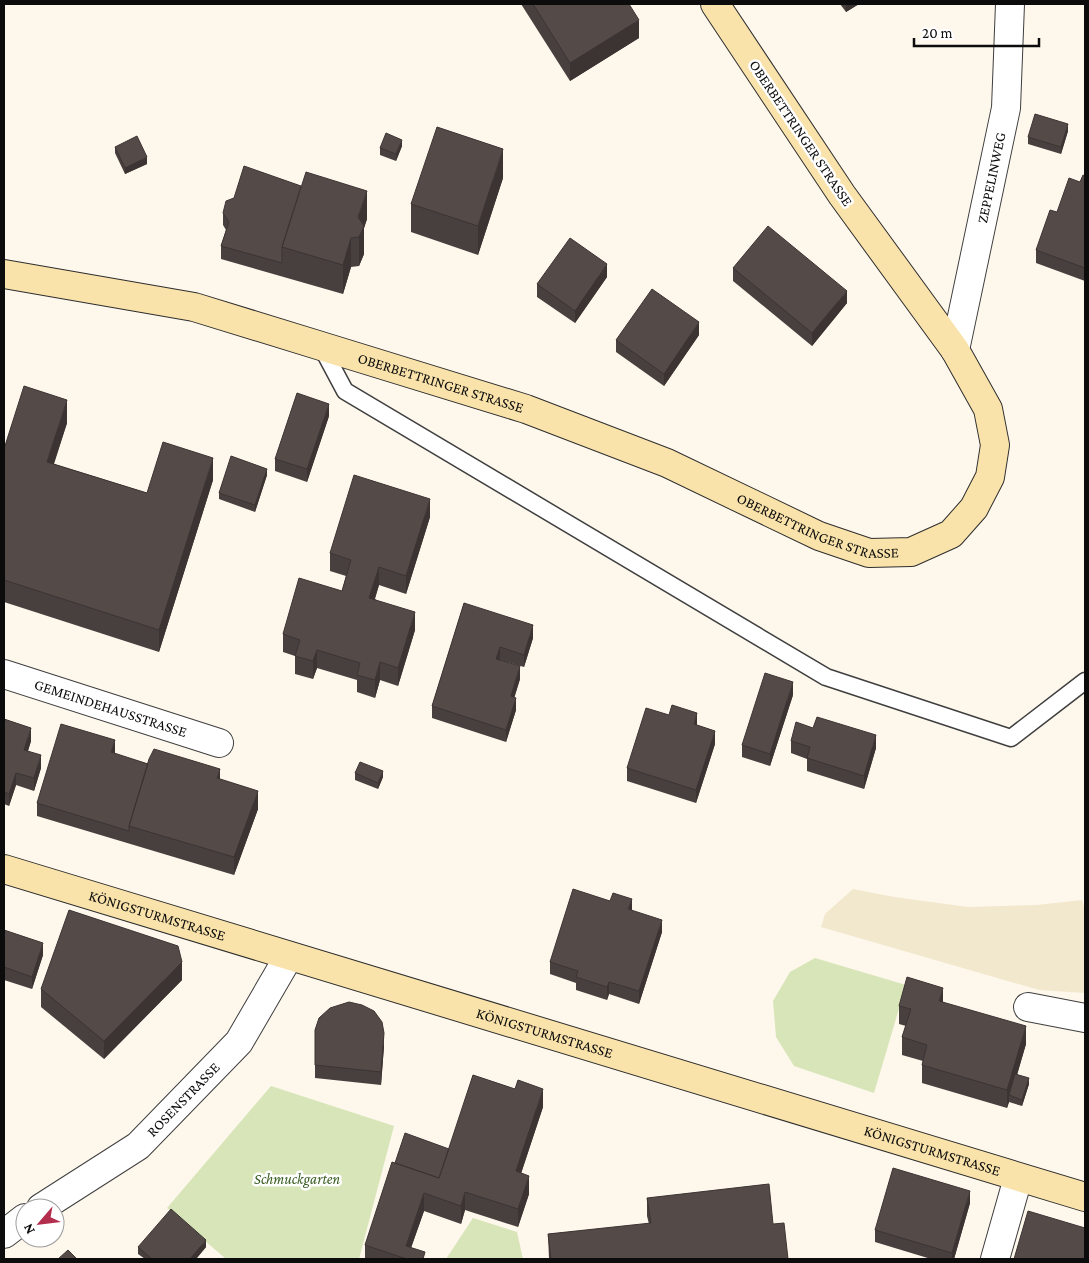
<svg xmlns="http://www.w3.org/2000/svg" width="1089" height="1263" viewBox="0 0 1089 1263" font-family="'Crimson Pro',serif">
  <rect width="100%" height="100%" fill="#fef7ec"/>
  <!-- farmland -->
  <path fill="#f2e8ce" d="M853,889L894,897L968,907L1037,905L1082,900L1085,910V993L1039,990L821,927L825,914Z"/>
  <!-- green -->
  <path fill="#d8e5b8" d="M815,958L906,985L874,1093L794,1066L776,1037L773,1001L790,972Z
    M271,1086L394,1126L359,1259H226L167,1208Z
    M473,1218L517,1232L523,1259H446Z"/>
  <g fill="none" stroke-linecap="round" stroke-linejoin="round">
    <!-- lane casing -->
    <g stroke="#3f3f3f" stroke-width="19">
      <path id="lane" d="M321,346L345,391L826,677L1011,738L1085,681"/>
    </g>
    <!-- street casing -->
    <g stroke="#3f3f3f" stroke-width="30">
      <g id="street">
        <path id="s1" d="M955,350L1006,108L1010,4"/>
        <path id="s2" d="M4,674L219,743"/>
        <path d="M1028,1007L1085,1018"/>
        <path id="s3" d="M41,1208L138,1146L239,1042L289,956"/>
        <path d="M4,1234L25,1218"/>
        <path d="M995,1259L1018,1178"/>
      </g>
    </g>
    <!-- secondary casing -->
    <g stroke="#2e2e2e" stroke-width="30">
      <g id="secondary">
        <path id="s4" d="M4,274L194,307L321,346L526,409L667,463L819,536L869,553L911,552L951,534L974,508L990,477L995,445L988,409L955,350L842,195L715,4"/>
        <path id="s5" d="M4,869L1085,1197"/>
      </g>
    </g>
    <!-- lane -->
    <use href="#lane" stroke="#fff" stroke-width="16"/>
    <!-- street -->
    <use href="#street" stroke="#fff" stroke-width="28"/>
    <!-- secondary -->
    <use href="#secondary" stroke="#f9e3ab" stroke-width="28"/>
  </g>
  <!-- wall -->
  <path fill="#48403f" d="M521,4H629L639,38L570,81Z
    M840,4H859L846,12Z
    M1068,131L1061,154L1028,144V137Z
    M402,146L396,161L380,155V148Z
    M115,147L147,164L125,174L115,153Z
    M1085,176V281L1036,263V250L1057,212Z
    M503,178L478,255L411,232V204Z
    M223,213L367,219L364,228V254L359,266L351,267L343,294L221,259V246L226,230L223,225Z
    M733,268L847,303L812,346L733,281Z
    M607,277L575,323L537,297V284Z
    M699,335L664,386L616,352V340Z
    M329,416L307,482L275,471V459Z
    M67,423L54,464L147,493L213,480L159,652L4,602V449Z
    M267,475L255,512L219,499V493Z
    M430,517L406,594L379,585L375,599L415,630L398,686L380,680L375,698L357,692V680L317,668L313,679L295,674V656L283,652V634L342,591L346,576L330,571V553Z
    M464,603L533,638L524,667L500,660L520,679L514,697L516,710L506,742L432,718V706Z
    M793,695L770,766L742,757V745Z
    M4,719L31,741L28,751L41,768L34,791L16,785L9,806L4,804Z
    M697,725L715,744L696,803L627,781V768Z
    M791,741L876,748L864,789L807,771V759L791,753Z
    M115,752V754L148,764L220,779L258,809L234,875L37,816V803Z
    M355,773L383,777L378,789L355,780Z
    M632,910L662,932L639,1004L609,994L607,1000L576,990V983L550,974V962Z
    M4,930L43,955L32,989L4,980Z
    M182,980L104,1059L41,1007V989Z
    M943,1002L1026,1044L1017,1074L1029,1084L1022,1106L1009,1102L1007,1108L922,1083V1065L923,1061L902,1055V1037L906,1026L899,1024V1006Z
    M315,1030L384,1046L381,1085L315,1078Z
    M543,1107L521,1173L529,1194L518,1227L465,1210L461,1224L424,1211L411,1248L425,1259H365V1245L395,1163L449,1149Z
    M647,1198L773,1224L788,1259H549L548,1234L649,1224L647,1216Z
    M970,1203L954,1259H931L875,1242V1230Z
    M138,1247H206L196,1259H145L138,1254Z"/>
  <!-- shaded-wall -->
  <path fill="#3b3433" d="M846,4H859L846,12Z
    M639,20V38L570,81V63Z
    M1068,124V131L1061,154V147Z
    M402,140V146L396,161V154Z
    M503,149V178L478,255V226Z
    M147,157V164L125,174V168Z
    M367,191V219L364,228V254L359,266V237L358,217Z
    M351,238V267L343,294V265Z
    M607,264V277L575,323V311Z
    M847,291V303L812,346V333Z
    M699,322V335L664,386V374Z
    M67,400V423L47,484V462Z
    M329,404V416L307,482V469Z
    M213,458V480L159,652V630Z
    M267,469V475L255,512V505Z
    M430,499V517L406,594V576Z
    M379,567V585L369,616V598Z
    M415,612V630L398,686V668Z
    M533,625V638L524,667V655Z
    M500,647V660L496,659Z
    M317,650V668L313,679V661Z
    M380,662V680L375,698V680Z
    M520,666V679L511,709V696Z
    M793,682V695L770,766V754Z
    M516,698V710L506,742V730Z
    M697,713V726L694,724Z
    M31,728V741L24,763V750Z
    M715,731V744L696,803V790Z
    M876,735V748L864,789V776Z
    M115,740V752L111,765V752Z
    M41,755V768L34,791V778Z
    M220,769V787L217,778Z
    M383,771V777L378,789V783Z
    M16,773V785L9,806V794Z
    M258,791V809L234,875V857Z
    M632,899V911L628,909Z
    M662,920V932L639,1004V991Z
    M43,943V955L32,989V977Z
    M182,962V980L104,1059V1041Z
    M609,982V994L607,1000V987Z
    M943,988V1006L939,1001Z
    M1026,1026V1044L1011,1096L1009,1095V1102L1007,1108V1090Z
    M384,1033V1046L381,1085V1072Z
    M1029,1078V1084L1022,1106V1100Z
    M543,1089V1107L516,1189V1171Z
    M529,1176V1194L518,1227V1209Z
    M970,1191V1203L954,1259H952V1253Z
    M465,1192V1210L461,1224V1206Z
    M424,1193V1211L407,1259L406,1246Z
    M206,1240V1247L196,1259H190Z"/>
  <!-- building -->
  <path fill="#544b49" stroke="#3b3433" d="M533,4H629L639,20L570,63Z
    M1035,114L1068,124L1061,147L1028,137Z
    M437,127L503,149L478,226L411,204Z
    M386,133L402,140L396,154L380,148Z
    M137,136L147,157L125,168L115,147Z
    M244,166L301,186L282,247V263L221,246L229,222L223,213L226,201L234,198Z
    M306,172L367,191L358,217L364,226L359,237L351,238L343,265L282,247Z
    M1083,175L1085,176V268L1036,250L1050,210L1057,212L1069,178L1080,182Z
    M768,226L847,291L812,333L733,268Z
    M570,238L607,264L575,311L537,284Z
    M652,289L699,322L664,374L616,340Z
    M24,386L67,400L47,462L147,493L163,442L213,458L159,630L4,580V449Z
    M297,393L329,404L307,469L275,459Z
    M231,456L267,469L255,505L219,493Z
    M354,475L430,499L406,576L379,567L369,598L415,612L398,668L380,662L375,680L357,675L360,663L317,650L313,661L295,656L300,640L283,634L299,578L342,591L351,560L330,553Z
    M464,603L533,625L524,655L500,647L496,659L520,666L511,696L516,698L506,730L432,706Z
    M765,673L793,682L770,754L742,745Z
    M672,705L697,713L694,724L715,731L696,790L627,768L646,708L669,715Z
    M817,717L876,735L864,776L807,758L810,747L791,741L796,722L813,728Z
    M4,719L31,728L24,750L41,755L34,778L16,773L9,794L4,792Z
    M61,724L115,740L111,752L148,764L129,826V831L37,803Z
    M154,749L220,769L217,778L258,791L234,857L129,826L149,759Z
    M360,762L383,771L378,783L355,773Z
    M573,889L610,901L613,893L632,899L628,909L662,920L639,991L609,982L607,987L576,977L578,971L550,962Z
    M69,910L178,946L182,962L104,1041L41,989Z
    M4,930L43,943L32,977L4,967Z
    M907,977L943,988L939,1001L1026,1026L1007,1090L922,1065L927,1045L902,1037L911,1009L899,1006Z
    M349,1002L362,1005L374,1011L382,1022L384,1033L381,1072L315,1065V1030L319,1018L330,1008Z
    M1015,1074L1029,1078L1022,1100L1009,1095Z
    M473,1075L515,1089L518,1080L543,1089L516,1171L529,1176L518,1209L465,1192L461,1206L424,1193L406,1246L425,1252L423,1259H407L365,1245L392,1162L439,1178Z
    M405,1133L449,1149L439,1178L395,1163Z
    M893,1168L970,1191L952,1253L875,1230Z
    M769,1184L773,1224L784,1223L788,1259H551L548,1234L651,1223L647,1198Z
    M171,1209L206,1240L190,1259H152L138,1247Z
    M1028,1211L1085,1228V1259H1014Z
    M68,1250L77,1259H58Z"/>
  <g text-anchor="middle" stroke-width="5" stroke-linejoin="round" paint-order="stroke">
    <!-- street labels -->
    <g font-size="15" fill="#0c0c0c" stroke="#fff">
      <text transform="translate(801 133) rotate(56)" y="5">OBERBETTRINGER STRASSE</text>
      <text dy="5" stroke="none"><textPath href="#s1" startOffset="176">ZEPPELINWEG</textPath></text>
      <text dy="5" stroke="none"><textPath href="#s4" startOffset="451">OBERBETTRINGER STRASSE</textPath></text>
      <text dy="5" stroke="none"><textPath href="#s4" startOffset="856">OBERBETTRINGER STRASSE</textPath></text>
      <text dy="5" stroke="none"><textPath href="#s2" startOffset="112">GEMEINDEHAUSSTRASSE</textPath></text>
      <text dy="5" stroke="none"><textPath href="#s5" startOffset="160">KÖNIGSTURMSTRASSE</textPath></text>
      <text dy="5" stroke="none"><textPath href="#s5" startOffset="565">KÖNIGSTURMSTRASSE</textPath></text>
      <text dy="5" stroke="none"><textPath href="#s3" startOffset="180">ROSENSTRASSE</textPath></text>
      <text dy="5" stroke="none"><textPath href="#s5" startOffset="970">KÖNIGSTURMSTRASSE</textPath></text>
    </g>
    <!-- park labels -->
    <g font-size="15" font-style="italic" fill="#395e21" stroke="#fff">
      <text x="297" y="1184">Schmuckgarten</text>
    </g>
  </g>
  <!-- border -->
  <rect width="1089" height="1263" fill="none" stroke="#0c0c0c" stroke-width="10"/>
  <!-- north arrow -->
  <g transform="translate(40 1223) rotate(242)"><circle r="24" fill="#ffffff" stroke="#9e9e9e"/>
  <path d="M0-4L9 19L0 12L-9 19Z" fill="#b22e4c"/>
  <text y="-8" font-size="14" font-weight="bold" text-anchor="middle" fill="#0c0c0c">N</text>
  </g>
  <!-- scale -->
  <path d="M914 38v8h125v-8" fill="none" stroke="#0c0c0c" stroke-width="2.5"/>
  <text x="922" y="38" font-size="15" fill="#0c0c0c" stroke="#ffffff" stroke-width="4" paint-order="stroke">20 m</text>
</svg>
